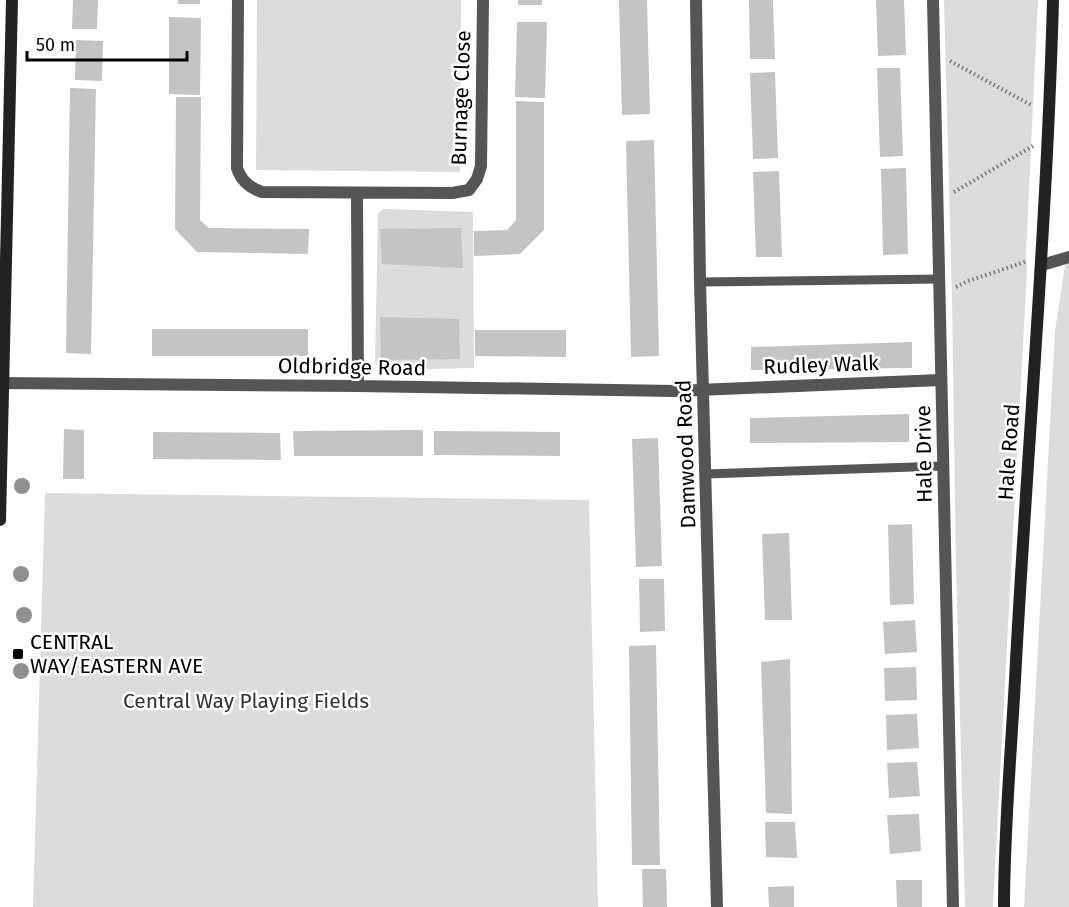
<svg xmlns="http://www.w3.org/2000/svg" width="1069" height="907" viewBox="0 0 1069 907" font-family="'Fira Sans',sans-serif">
  <rect width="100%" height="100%" fill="#fff"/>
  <!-- green -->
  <path fill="#dcdcdc" d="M257,0H461L460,172L256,170Z
    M944,0H1038L1026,254L1027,270L993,907H965L956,567L952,299Z
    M383,209L473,212L474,368L383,370L375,363L378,213Z
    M1069,263V907H1024L1055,331L1065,265Z
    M45,493L589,500L598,907H33Z"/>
  <!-- building -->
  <path fill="#c4c4c4" d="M73,0H98L97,29H72Z
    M178,0H200V4H178Z
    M518,0H542V5H518Z
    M619,0H647L650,114L622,115Z
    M749,0H773L775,59H750Z
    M876,0H904L906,55L878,56Z
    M169,17L201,18L200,95L169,94Z
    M517,22H547L545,98L515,97Z
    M76,40L103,41L102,81L75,80Z
    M877,68H900L903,156L880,157Z
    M775,72L778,158L753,159L750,73Z
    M70,88L96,89L91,354L66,353Z
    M176,97H201L200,220L209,228L309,229L308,254L197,252L175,229Z
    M516,101L544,102V230L520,254L474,256V231L507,230L516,220Z
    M654,140L659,356L631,357L626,141Z
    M906,168L908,254L883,255L881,169Z
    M779,171L782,257H756L753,172Z
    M461,228L463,268L382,264L380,229Z
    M380,317L459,319L460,359L381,360Z
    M152,329H308V356H152Z
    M475,330H566V357L475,356Z
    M912,342V368L751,370V347Z
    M909,414V442L750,443V418Z
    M64,429L84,430V479H63Z
    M423,430V456H294L293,431Z
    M434,431L560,432V456L434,455Z
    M153,432L280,433L281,460L153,459Z
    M658,438L662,566L636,567L632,439Z
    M912,524L914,604L890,605L888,525Z
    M789,533L792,620H765L762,534Z
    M639,579H664L665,631L640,632Z
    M915,620L917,652L885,654L883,622Z
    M656,645L660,865H632L629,646Z
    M790,659L792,814L766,813L761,662Z
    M916,667L917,700L885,701L884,668Z
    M917,714L919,748L887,750L886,715Z
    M917,762L920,796L889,798L887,763Z
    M919,814L921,851L890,854L887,815Z
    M765,822H795L797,858L766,857Z
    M642,869H666L667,907H643Z
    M896,880H922V907H897Z
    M794,886V907H769L768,887Z"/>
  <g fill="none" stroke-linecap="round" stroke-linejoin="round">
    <!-- path -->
    <path stroke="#777" stroke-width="4" stroke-dasharray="1.5 3" stroke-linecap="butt" d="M950,61L1033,106
      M954,192L1033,146
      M956,287L968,281L1025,262"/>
    <!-- lane -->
    <path stroke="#555" stroke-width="9" d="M700,282L940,279
      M706,474L944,466"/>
    <!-- street -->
    <path stroke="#555" stroke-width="12" d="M238,0L237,168C241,181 250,188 262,192L452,193L469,190L477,179L481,166L483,0
      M696,0L700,282L717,907
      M933,0L953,907
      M357,193L358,386
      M1042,265L1069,257
      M0,383L358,386L674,391L941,380"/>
    <!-- secondary -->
    <path stroke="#222" stroke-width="12" d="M0,520L12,0
      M1004,907C1004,825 1012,743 1016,661C1028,440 1047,221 1053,0"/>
  </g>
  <!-- trees -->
  <g fill="#8f8f8f">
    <circle cx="22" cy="486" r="8"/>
    <circle cx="21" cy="574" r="8"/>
    <circle cx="24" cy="615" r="8"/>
    <circle cx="21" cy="671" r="8"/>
  </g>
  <!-- markers -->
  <rect fill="#000" stroke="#fff" stroke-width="2" x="12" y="648" width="12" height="12" rx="3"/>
  <g text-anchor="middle" stroke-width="5" stroke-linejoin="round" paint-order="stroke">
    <!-- street labels -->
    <g font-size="21" fill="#000" stroke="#fff">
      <text transform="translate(461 98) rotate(-88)" y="7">Burnage Close</text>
      <text transform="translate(821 365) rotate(-2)" y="7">Rudley Walk</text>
      <text transform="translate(352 367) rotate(1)" y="7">Oldbridge Road</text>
      <text transform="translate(1009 452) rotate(-86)" y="7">Hale Road</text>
      <text transform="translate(686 454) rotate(-92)" y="7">Damwood Road</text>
      <text transform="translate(924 454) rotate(-91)" y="7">Hale Drive</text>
    </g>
    <!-- poi labels -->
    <g font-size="21" fill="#000" stroke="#fff" text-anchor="start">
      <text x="30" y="649">CENTRAL<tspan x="30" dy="24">WAY/EASTERN AVE</tspan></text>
    </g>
    <!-- park labels -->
    <g font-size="21" fill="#333" stroke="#fff">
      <text x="246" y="708">Central Way Playing Fields</text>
    </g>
  </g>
  <!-- scale -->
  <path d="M27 51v9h160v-9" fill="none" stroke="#000000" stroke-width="3"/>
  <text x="36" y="51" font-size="18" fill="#000000" stroke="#ffffff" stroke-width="4.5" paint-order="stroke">50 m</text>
</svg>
